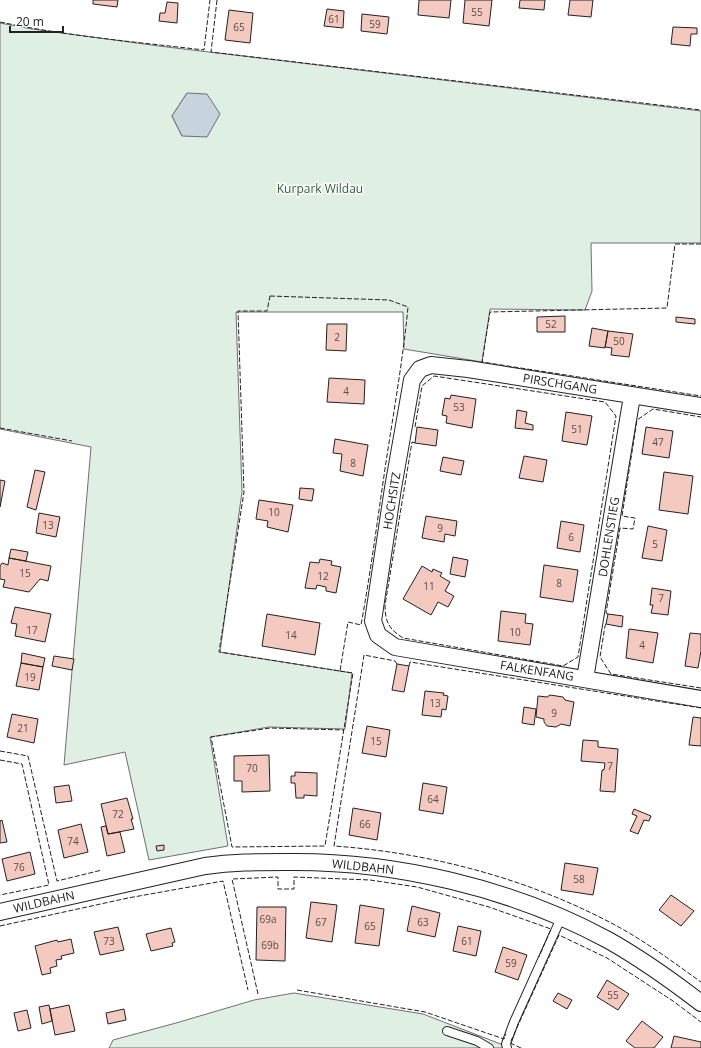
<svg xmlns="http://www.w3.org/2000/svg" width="701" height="1048" viewBox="0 0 701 1048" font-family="'Open Sans',sans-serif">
  <rect width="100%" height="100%" fill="#fff"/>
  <!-- green -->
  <path fill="#e0efe3" stroke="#6f6f6f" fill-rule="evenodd" d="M0,23L32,29L159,46L701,111V243H591L592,291L585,310L490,309L482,362L404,349L403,312H236L242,492L220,652L352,673L345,729L269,727L210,737L228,846L149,860L125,752L64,765L91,447L0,429ZM187,93L182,136L172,116Z
    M294,993L423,1014L511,1048H109L113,1040L176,1023L254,1000Z"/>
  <!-- water -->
  <path fill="#c7d3dd" stroke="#6f6f6f" d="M187,93L207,94L220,114L207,137L182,136L172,116Z"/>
  <!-- building -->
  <path fill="#f3c9c0" stroke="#222" d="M93,0H118L117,7L93,4Z
    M419,0H451L449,18L418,15Z
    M465,0H492L489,26L463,23Z
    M520,0H545L544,10L519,8Z
    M570,0H593L591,17L568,15Z
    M167,2L178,3L177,23L159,21L160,13H165Z
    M327,9L344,11L343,28L324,26Z
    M229,10L253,13L250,43L225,40Z
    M362,14L389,17L387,34L361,31Z
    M673,27L697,28V34H691L690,46L671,44Z
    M565,316V332H537V317Z
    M676,317L695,319V324L676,322Z
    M327,324H347L346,351L326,350Z
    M592,328L608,331L605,348L589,346Z
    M608,331L633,334L629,357L611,355L612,348L605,347Z
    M329,378L365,380L364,404L327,402Z
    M451,395L476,399L472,428L446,423L447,416L442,415L445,398L450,399Z
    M517,410L527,412L525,423L533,425V430L515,428Z
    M566,412L592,416L587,445L562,441Z
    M417,427L438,430L436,446L415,443Z
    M646,427L673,431L669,458L642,454Z
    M335,439L368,445L363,476L340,471L342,454L333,453Z
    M524,456L547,460L543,482L519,478Z
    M443,457L464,461L461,475L440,471Z
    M35,470L45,472L36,510L27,507Z
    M664,472L693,476L688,514L659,510Z
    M0,480L5,481L0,507Z
    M300,488L314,489L312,501L299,499Z
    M259,500L293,505L288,532L267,527L268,521L256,519Z
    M39,513L60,517L56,537L36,533Z
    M426,516L457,521L455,536L445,534L444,542L422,538Z
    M561,521L584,525L580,552L557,548Z
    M648,526L667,530L662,561L642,558Z
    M11,549L28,552L26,561L9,558Z
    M453,557L468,560L465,577L450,574Z
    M9,558L51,566L48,581L40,579L29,592L3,587L5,580L0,579V566L2,563L8,565Z
    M320,559L332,561L331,565L341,567L336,593L326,591V587L317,585L316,589L305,588L310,562L319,563Z
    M544,565L578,570L573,602L540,597Z
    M422,566L432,572L433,569L442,573L440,576L450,582L445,591L454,596L448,607L438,602L431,615L403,599Z
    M652,588L671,591L668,615L651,613L653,605H650Z
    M15,607L51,614L45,642L15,636L17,624L11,623Z
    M501,611L526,614L525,623L533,624L530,645L498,641Z
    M267,614L320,623L315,655L262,646Z
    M608,614L623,616L622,627L606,624Z
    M629,629L658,633L653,663L626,658Z
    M690,633L701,634V651L698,668L685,666Z
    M22,653L45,658L43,667L21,663Z
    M54,656L74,659L72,670L52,666Z
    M21,663L43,667L39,690L16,686Z
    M397,664L409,666L404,692L392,690Z
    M425,691L444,693L443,695L448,696L446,710L442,709L441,717L422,715Z
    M550,695L563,697L565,700L574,702L570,726L561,724L556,727L547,726L544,722V719L536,717L538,696L547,697Z
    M524,707L536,709L534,725L522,723Z
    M12,714L38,719L34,743L7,737Z
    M693,717L701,718V746L689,745Z
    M367,726L390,730L386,757L362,753Z
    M583,740L598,741V747L618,749L615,792L600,791L602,770H604L605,763L581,761Z
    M269,755L270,791L242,792V781H234V756Z
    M295,772L317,773V796L304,795V798H296L295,783H291V776H295Z
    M423,783L447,787L443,814L419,810Z
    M69,785L72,801L56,803L54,787Z
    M127,798L133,819H131L134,829L108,834L101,804Z
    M353,808L381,813L377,840L349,835Z
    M634,809L651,816L649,821L644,820L638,834L630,831L637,816L632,814Z
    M2,820L7,842L0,843V821Z
    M81,824L88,852L64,858L58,830Z
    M106,826L108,834L120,832L125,852L107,856L101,827Z
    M164,845V850L157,851L156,846Z
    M30,852L35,874L7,881L2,859Z
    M565,863L598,868L593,895L561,890Z
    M671,895L694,911L681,926L659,910Z
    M311,902L337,905L332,942L306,938Z
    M360,905L384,909L379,946L355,943Z
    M412,906L440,913L435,937L407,931Z
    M257,907H286L285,961L256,960Z
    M458,926L481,931L476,956L453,951Z
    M118,927L124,950L100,955L94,932Z
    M171,928L175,942L172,943L173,946L151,951L146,934Z
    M71,939L74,953L61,956L62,959L56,960L57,966L50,968L51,973L42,975L35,946L57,940L58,942Z
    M503,947L527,955L518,980L495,972Z
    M607,980L629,994L618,1010L597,997Z
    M558,993L572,1000L567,1009L553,1001Z
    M49,1005L52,1021L42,1024L39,1007Z
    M69,1005L75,1031L55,1035L50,1009Z
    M124,1009L126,1020L108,1024L106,1013Z
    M27,1010L31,1028L18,1031L14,1013Z
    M642,1021L663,1037L654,1048H635L626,1041Z
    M674,1036L701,1042V1048H671Z"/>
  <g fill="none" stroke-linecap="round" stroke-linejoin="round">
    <!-- lane casing -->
    <g stroke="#222" stroke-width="10">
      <path id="lane" d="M447,1031L477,1041L489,1048
        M507,1048L506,1044L514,1022L561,918"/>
    </g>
    <!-- street casing -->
    <g stroke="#222" stroke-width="18">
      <path id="street" d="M701,406L468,369L431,365L420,369L412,380L393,488L373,621L378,635L395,647L701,699
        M585,679L632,396
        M0,912L205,866C233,862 256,862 284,862C393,860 512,888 608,940C640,958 671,980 701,1003"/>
    </g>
    <!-- lane -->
    <use href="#lane" stroke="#fff" stroke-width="8"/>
    <!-- street -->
    <use href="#street" stroke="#fff" stroke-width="16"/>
    <!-- fence -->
    <path stroke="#222" stroke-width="1" stroke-dasharray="5 2" stroke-linecap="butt" d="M217,0L211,52L701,110
      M0,22C67,36 136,42 204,50L210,0
      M701,244H675L667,308L490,312L482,362L701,396
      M270,296L389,300L408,307C403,359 394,410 386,462C378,516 371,570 361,625L348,622L340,671L219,652L244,492L238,311H267Z
      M0,428L72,441
      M415,443L412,442L385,605C385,622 389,629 403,638L563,666L578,657L616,416L605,402L434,376L422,386L415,427H417
      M608,614L606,613L620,528L633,529L635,518L622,516L637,420L653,409L701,417
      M606,624L605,626L600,657L611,674L701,688
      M397,664L395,661L364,655L334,846C432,853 529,879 615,925C645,941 673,962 701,982
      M409,666L410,662L701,708
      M340,671L353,673L325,846L232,847L211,737L270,728L344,730
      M0,751L28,756L57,881L102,870
      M0,760L22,764L49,885L0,895
      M0,926L128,898L223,881L248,990
      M297,990L425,1012L504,1039L506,1034
      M258,994L232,879L278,877V889H294V877L370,880L417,887L489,907L551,929L539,957
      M521,1048L510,1043L559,935L607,958L673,1001L701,1022"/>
  </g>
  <g text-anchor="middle" stroke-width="3" stroke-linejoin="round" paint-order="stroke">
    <!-- number labels -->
    <g font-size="10" fill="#564c4a">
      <text x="477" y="16">55</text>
      <text x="334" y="23">61</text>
      <text x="375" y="28">59</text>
      <text x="239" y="31">65</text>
      <text x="551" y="328">52</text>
      <text x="337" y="341">2</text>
      <text x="619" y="345">50</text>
      <text x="346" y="395">4</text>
      <text x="459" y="411">53</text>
      <text x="577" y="433">51</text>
      <text x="658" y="446">47</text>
      <text x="353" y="467">8</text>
      <text x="274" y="516">10</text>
      <text x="48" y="529">13</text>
      <text x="440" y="532">9</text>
      <text x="571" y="541">6</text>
      <text x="655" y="548">5</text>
      <text x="25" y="577">15</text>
      <text x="323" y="580">12</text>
      <text x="559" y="587">8</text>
      <text x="429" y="590">11</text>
      <text x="661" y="602">7</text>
      <text x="32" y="634">17</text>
      <text x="515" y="636">10</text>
      <text x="291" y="639">14</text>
      <text x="642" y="649">4</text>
      <text x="30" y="681">19</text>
      <text x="435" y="707">13</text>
      <text x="554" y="717">9</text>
      <text x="23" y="732">21</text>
      <text x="376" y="745">15</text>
      <text x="610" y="770">7</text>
      <text x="252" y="772">70</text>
      <text x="433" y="803">64</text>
      <text x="118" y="818">72</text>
      <text x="365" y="828">66</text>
      <text x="73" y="845">74</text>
      <text x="19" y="871">76</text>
      <text x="579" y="883">58</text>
      <text x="268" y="923">69a</text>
      <text x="321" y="926">67</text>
      <text x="423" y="926">63</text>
      <text x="370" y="930">65</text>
      <text x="109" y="945">73</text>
      <text x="467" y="945">61</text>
      <text x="270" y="949">69b</text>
      <text x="511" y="967">59</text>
      <text x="613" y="999">55</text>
    </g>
    <!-- park labels -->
    <g font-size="12" fill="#2f5e38" stroke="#fff">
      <text x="320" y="193">Kurpark Wildau</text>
    </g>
    <!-- street labels -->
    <g font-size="12" fill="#222" stroke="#fff">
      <text transform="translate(560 384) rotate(9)" y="4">PIRSCHGANG</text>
      <text transform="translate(392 501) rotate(-81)" y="4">HOCHSITZ</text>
      <text transform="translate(609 537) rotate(-81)" y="4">DOHLENSTIEG</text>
      <text transform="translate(537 671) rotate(9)" y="4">FALKENFANG</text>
      <text transform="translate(363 867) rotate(6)" y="4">WILDBAHN</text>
      <text transform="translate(44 902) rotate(-13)" y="4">WILDBAHN</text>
    </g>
  </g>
  <!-- scale -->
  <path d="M10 26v6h53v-6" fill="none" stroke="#222222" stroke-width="2"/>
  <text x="16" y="26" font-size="12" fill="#222222" stroke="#ffffff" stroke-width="3" paint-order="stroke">20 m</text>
</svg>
